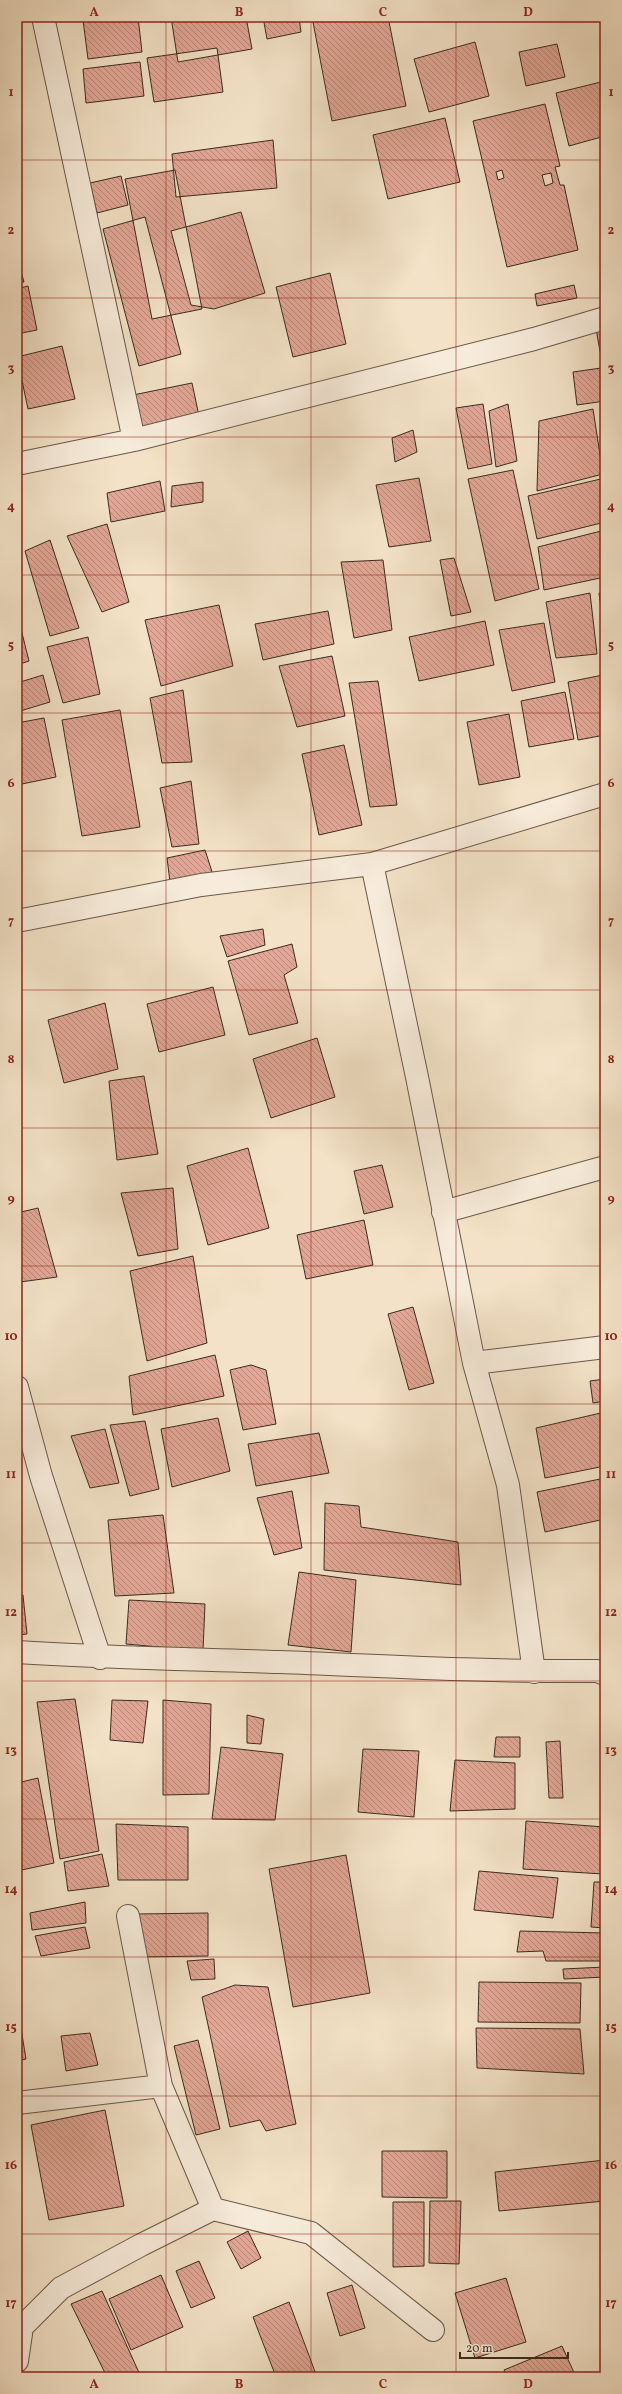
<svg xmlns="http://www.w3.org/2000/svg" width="622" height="2394" viewBox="0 0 622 2394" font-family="Vollkorn,serif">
  <defs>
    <pattern id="building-back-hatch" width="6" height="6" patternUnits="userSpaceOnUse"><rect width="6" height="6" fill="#e2a796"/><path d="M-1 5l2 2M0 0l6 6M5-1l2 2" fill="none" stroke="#b8887a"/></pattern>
  </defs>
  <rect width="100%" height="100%" fill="#f3e2c7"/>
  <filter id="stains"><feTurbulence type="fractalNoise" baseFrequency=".005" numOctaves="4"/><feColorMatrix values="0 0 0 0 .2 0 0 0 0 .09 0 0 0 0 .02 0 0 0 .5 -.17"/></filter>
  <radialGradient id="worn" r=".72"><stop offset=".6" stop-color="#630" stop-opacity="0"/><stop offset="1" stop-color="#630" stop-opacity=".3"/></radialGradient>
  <!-- building -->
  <path fill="url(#building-back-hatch)" stroke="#3c2a21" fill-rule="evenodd" d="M107,17H138L142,52L88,59L83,20Z
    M171,17H246L252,49L178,62Z
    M263,17H299L301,32L267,39Z
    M312,17H388L406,106L332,121Z
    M475,42L489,96L429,112L414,59Z
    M557,44L565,77L526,86L519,52Z
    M217,48L223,92L154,102L147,58Z
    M140,62L144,96L86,103L83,69Z
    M605,81V136L569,146L556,93Z
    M545,104L560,166L555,167L560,185H564L578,250L507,267L473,121ZM502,170L504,178L498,180L496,172ZM551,173L553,183L545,186L542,175Z
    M445,118L460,182L388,199L373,135Z
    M273,140L277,188L176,197L172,154Z
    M175,170L202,309L152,319L125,179Z
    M121,176L128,205L97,213L90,183Z
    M241,212L265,293L214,309L191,305L171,231Z
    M145,217L181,354L139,366L103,229Z
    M17,257L24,282L17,283Z
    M330,273L346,344L293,357L276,287Z
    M574,285L577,298L537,306L535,294Z
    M28,286L37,330L17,334V289Z
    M605,327V361L602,362L596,329Z
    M62,346L75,399L28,409L17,357Z
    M601,368L605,401L577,405L573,372Z
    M192,383L199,416L139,428L133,395Z
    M483,404L492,464L468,469L456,408Z
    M508,404L517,461L496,467L489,411Z
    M593,409L603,474L537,491L539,421Z
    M413,430L417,452L395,462L392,438Z
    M513,470L539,589L495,601L468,479Z
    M419,478L431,541L389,547L376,485Z
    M605,478V522L537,539L528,496Z
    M160,481L165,511L111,522L107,493Z
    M203,482V502L171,507L172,486Z
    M107,524L129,602L102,612L67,536Z
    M605,530V577L544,590L538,547Z
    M50,540L79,628L50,636L25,551Z
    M454,558L471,612L451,616L440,560Z
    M383,560L392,630L354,638L341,562Z
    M605,591V640L599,593Z
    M590,593L597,654L556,658L546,602Z
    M219,605L233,666L161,686L145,620Z
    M328,611L334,644L263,660L255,624Z
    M17,613L29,661L17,665Z
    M485,621L494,665L419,681L409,637Z
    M544,623L555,682L512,691L499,630Z
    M88,637L100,694L63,703L47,647Z
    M332,656L345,716L297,727L279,666Z
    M43,675L50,702L17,712V683Z
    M603,675L605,735L578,740L568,682Z
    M378,681L397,805L370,807L349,683Z
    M183,690L192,762L162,763L150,698Z
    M565,692L574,739L529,747L521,701Z
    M120,710L140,827L82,836L62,720Z
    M509,714L520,777L479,785L467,722Z
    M44,718L56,777L17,785V723Z
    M344,745L362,825L319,835L302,754Z
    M191,781L199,844L172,847L160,788Z
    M205,850L215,881L171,890L167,858Z
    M263,929L265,945L227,957L220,936Z
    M292,944L297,967L284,975L298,1023L249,1035L228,961Z
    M213,987L225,1035L159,1052L147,1004Z
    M105,1003L118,1069L64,1083L48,1020Z
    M317,1038L335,1097L271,1118L253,1059Z
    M144,1076L158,1154L117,1160L109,1081Z
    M248,1148L269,1228L208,1245L187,1166Z
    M382,1165L393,1207L364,1214L354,1171Z
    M173,1188L178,1249L138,1256L121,1193Z
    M38,1208L57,1277L20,1282L17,1274V1213Z
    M364,1220L373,1265L306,1279L297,1235Z
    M193,1256L207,1343L147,1361L130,1271Z
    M413,1307L434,1383L409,1390L388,1314Z
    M215,1355L224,1396L133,1415L129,1376Z
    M251,1365L266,1370L276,1424L243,1430L230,1370Z
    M605,1379V1401L593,1403L590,1381Z
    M605,1412V1466L545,1478L536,1428Z
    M218,1418L230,1471L172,1487L161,1429Z
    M145,1421L159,1489L130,1496L110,1425Z
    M105,1429L119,1483L90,1488L71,1436Z
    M319,1433L329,1473L256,1486L248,1444Z
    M605,1478V1519L545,1532L537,1492Z
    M292,1491L302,1548L274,1555L257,1498Z
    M325,1503L359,1506L361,1527L458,1542L461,1585L324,1570Z
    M163,1515L174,1593L115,1596L108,1520Z
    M299,1572L356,1580L351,1652L288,1645Z
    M23,1595L27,1634L17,1635V1596Z
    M129,1600L205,1604L203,1651L126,1644Z
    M75,1699L99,1851L60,1859L37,1702Z
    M112,1700L148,1701L143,1743L110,1740Z
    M163,1700L211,1704L209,1794L163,1795Z
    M247,1715L264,1719L261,1744L247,1743Z
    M496,1737H520V1757H494Z
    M560,1741L563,1798H549L546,1742Z
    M221,1747L283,1754L275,1820L212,1819Z
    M363,1749L419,1751L414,1817L358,1812Z
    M455,1760L515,1763V1809L450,1811Z
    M38,1778L54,1863L17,1871V1783Z
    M526,1821L604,1827L603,1874L523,1869Z
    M116,1824L188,1827V1880H118Z
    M102,1854L109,1886L68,1891L64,1862Z
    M346,1855L370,1993L293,2007L269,1869Z
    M479,1871L558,1878L553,1918L474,1910Z
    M594,1882H605V1928L591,1927Z
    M85,1902L86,1923L32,1930L30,1913Z
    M208,1913V1956L138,1957L137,1914Z
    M85,1927L90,1948L41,1956L35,1936Z
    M520,1931L605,1933V1961H546L543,1951L517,1952Z
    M214,1959L215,1979L191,1980L187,1961Z
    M605,1967V1977L564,1979L563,1969Z
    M479,1982L581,1983L580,2023L478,2022Z
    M235,1985L268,1987L296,2124L266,2131L260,2120L230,2127L202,1997Z
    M17,2004L26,2059L17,2061Z
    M476,2028L580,2029L584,2074L477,2068Z
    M90,2033L98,2065L66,2071L61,2036Z
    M198,2040L220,2129L196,2135L174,2046Z
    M105,2110L124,2206L49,2220L31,2125Z
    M382,2151H447V2198L382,2197Z
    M605,2160V2201L499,2211L495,2172Z
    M430,2201H461L459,2264L429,2263Z
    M393,2202H424V2266L393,2267Z
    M248,2231L261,2258L241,2269L227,2242Z
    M199,2261L215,2298L191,2308L176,2271Z
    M161,2275L183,2327L131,2350L109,2299Z
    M506,2278L526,2342L475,2358L455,2293Z
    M352,2285L365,2328L340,2336L327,2293Z
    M102,2291L141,2377H107L71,2304Z
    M289,2302L317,2377H276L253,2317Z
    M562,2346L576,2377H507L504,2370Z"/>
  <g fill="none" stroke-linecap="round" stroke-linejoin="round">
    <!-- minor casing -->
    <g stroke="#6a584a" stroke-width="24">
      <path id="minor" d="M43,17L134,440
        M17,464L134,440L534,339L605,318
        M372,864L417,1077L474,1363L508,1485L534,1672
        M17,921L201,885L372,864L605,794
        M443,1212L605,1167
        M474,1363L605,1347
        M17,1387L41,1476L100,1658
        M17,1652C105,1658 192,1659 280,1662C386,1666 491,1672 597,1671L605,1674
        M17,2103L161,2086
        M213,2209L311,2233L433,2330
        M17,2361L22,2327L61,2288L141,2245L213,2209L161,2086L128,1916"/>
    </g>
    <!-- minor -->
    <use href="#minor" stroke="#f7ecdb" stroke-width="22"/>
  </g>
  <!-- grid -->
  <path fill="none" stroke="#8f2418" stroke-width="1" stroke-opacity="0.55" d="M166,17V2377M311,17V2377M456,17V2377M17,160H605M17,298H605M17,437H605M17,575H605M17,713H605M17,851H605M17,990H605M17,1128H605M17,1266H605M17,1404H605M17,1543H605M17,1681H605M17,1819H605M17,1957H605M17,2096H605M17,2234H605"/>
  <!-- margin -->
  <rect width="622" height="2394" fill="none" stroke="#f3e2c7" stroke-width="44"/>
  <!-- scale -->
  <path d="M460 2352v6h108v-6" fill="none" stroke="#3c2a21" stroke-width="2"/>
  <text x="466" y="2352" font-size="12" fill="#3c2a21" stroke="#f7ecdb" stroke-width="3" paint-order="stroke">20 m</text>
  <rect x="22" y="22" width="578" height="2350" fill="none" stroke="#8f2418" stroke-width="1.5"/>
  <g font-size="13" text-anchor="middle" font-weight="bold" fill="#8f2418">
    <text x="94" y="16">A</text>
    <text x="239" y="16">B</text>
    <text x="383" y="16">C</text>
    <text x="528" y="16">D</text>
    <text x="11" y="96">1</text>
    <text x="611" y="96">1</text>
    <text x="11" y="234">2</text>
    <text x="611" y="234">2</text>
    <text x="11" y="372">3</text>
    <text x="611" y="372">3</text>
    <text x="11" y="510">4</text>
    <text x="611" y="510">4</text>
    <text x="11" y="649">5</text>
    <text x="611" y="649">5</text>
    <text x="11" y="787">6</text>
    <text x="611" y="787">6</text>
    <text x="11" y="925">7</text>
    <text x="611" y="925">7</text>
    <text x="11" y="1063">8</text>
    <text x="611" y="1063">8</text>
    <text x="11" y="1202">9</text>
    <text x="611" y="1202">9</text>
    <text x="11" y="1340">10</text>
    <text x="611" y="1340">10</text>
    <text x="11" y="1478">11</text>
    <text x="611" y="1478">11</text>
    <text x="11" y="1616">12</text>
    <text x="611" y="1616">12</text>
    <text x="11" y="1754">13</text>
    <text x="611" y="1754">13</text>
    <text x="11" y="1893">14</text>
    <text x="611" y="1893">14</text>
    <text x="11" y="2031">15</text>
    <text x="611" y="2031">15</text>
    <text x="11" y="2169">16</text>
    <text x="611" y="2169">16</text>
    <text x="11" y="2307">17</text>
    <text x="611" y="2307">17</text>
    <text x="94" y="2388">A</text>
    <text x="239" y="2388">B</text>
    <text x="383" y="2388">C</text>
    <text x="528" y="2388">D</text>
  </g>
  <rect width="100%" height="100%" filter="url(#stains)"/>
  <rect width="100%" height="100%" fill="url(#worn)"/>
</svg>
